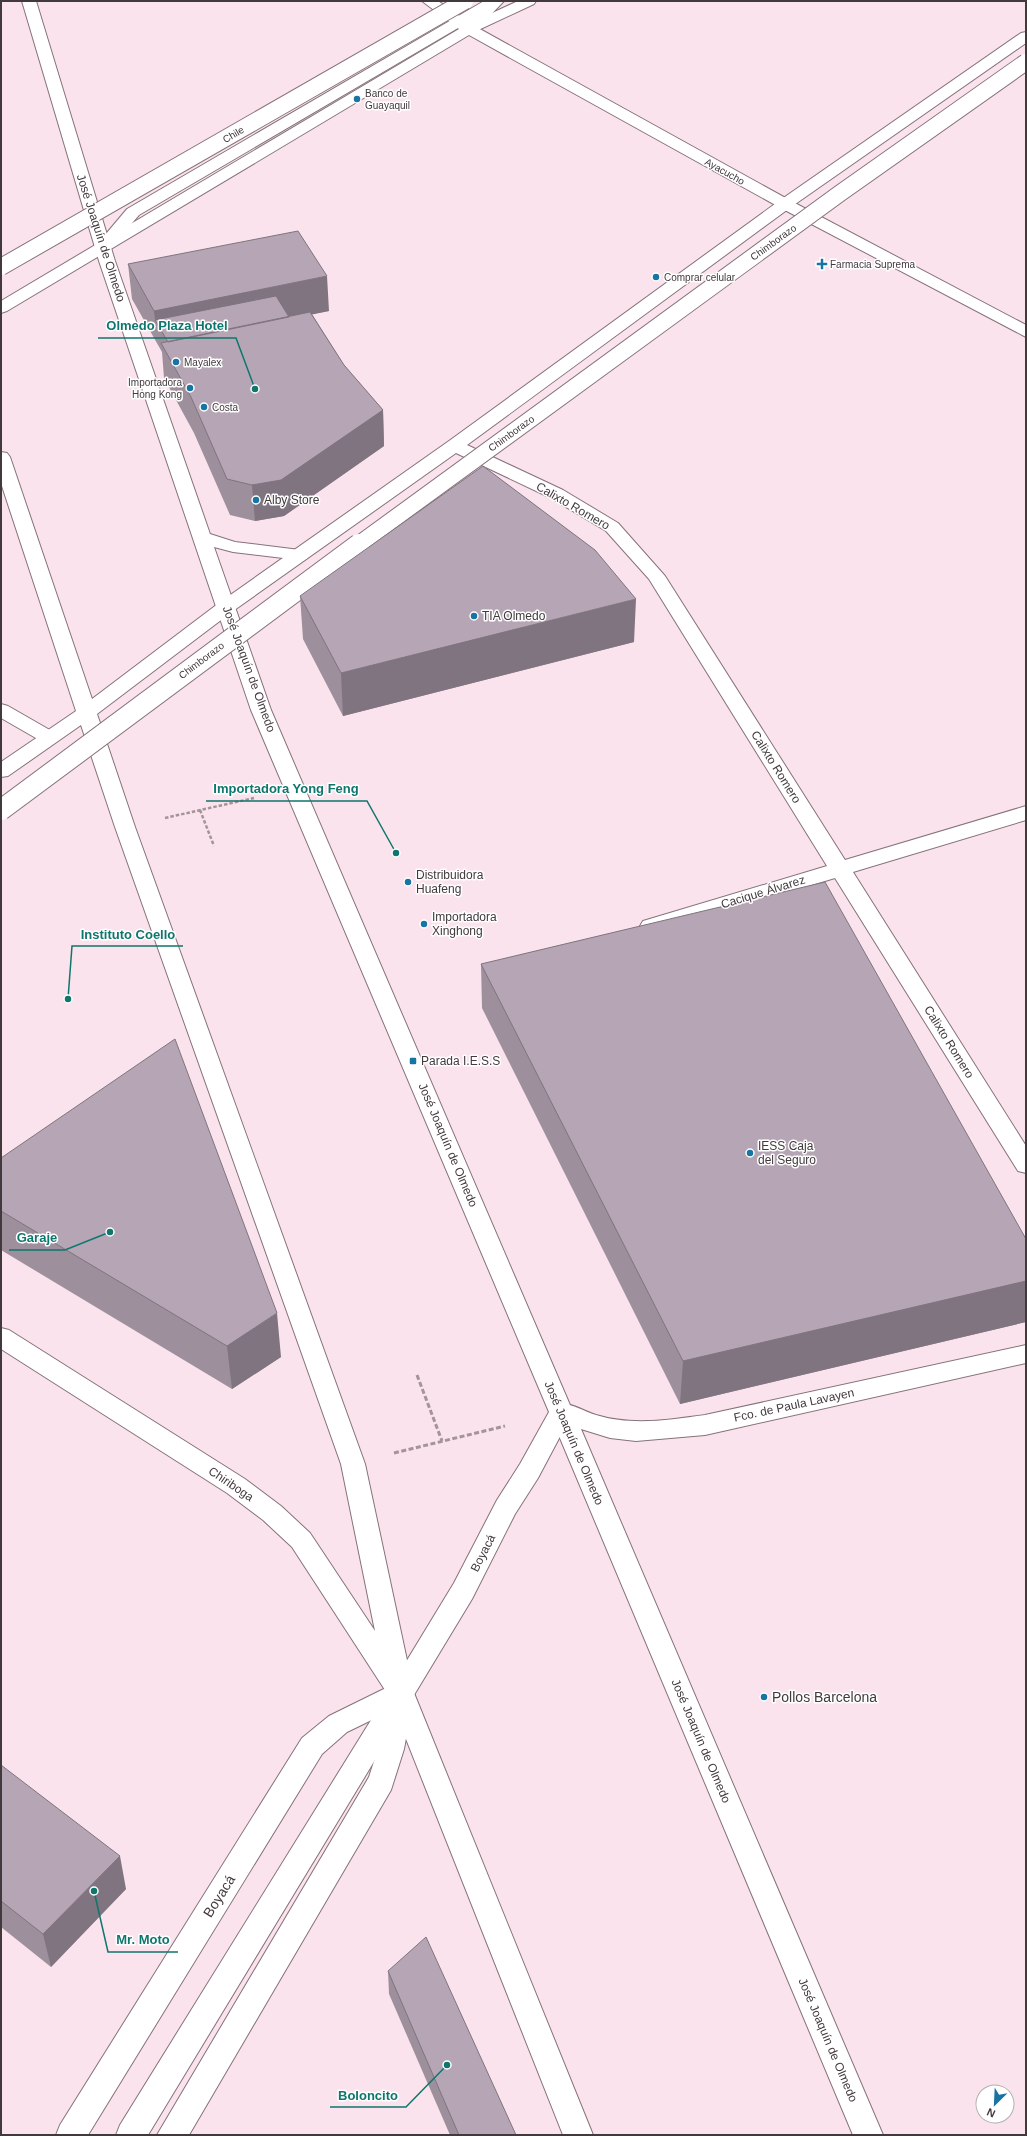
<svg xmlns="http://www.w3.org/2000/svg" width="1027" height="2136" viewBox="0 0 1027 2136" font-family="Arial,sans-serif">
  <rect width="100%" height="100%" fill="#fae3ec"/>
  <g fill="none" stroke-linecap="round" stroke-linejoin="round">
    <!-- lane casing -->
    <g stroke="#86727a" stroke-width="2">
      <path id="lane" d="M484,1H501L499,4L139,215L109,250H97L95,247L127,209Z
        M1,704L8,706L55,733L58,737L55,741L48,743L41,741L1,718Z
        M398,1687L407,1691L411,1699L407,1707L148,2135H116L120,2125L389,1691Z"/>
    </g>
    <!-- street casing -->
    <g stroke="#86727a" stroke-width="2">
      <path id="street" d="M518,1H536L534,4L474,32H464L462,29L464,26Z
        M1026,32V43L791,207L467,445L563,490L618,523L665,576L845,860L1026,806V820L853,872L1026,1146V1173L1018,1171L835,878L650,933L643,931L640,926L643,921L827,866L649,579L606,531L551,498L456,453L233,611L97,714L135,827L365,1464L414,1693L593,2135H563L387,1691L385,1690L292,1547L263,1520L227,1493L1,1349V1328L9,1330L245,1479L281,1506L310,1533L375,1631L341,1464L115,827L81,725L8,776L1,777V762L76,711L1,483V452L7,453L10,457L92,699L219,603L449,441L779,201L1021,33Z"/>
    </g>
    <!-- secondary casing -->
    <g stroke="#86727a" stroke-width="2">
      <path id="secondary" d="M422,1H438L468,22L489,1H504L478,28L791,201L1026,325V337L779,207L469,35L7,311L1,313V301L459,29Z
        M1026,1345V1363L705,1435L636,1441L610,1438L581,1429L883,2135H853L549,1412L552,1405C567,1400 581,1410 596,1415C632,1426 668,1420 705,1415Z"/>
    </g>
    <!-- primary casing -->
    <g stroke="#86727a" stroke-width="2">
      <path id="primary" d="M22,1H36L115,261L210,534L235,542L300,550L306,551L309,555L306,559L300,560L233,552L214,547L271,710L573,1412L538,1478L515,1514L472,1599L414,1695L404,1749L391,1790L189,2135H157L369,1777L378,1749L384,1714L347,1732L322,1754L88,2135H56L60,2125L302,1738L329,1716L392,1685L454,1583L497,1500L520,1464L549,1412L251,710L99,261Z"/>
    </g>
    <!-- path-far1 -->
    <path stroke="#a4949a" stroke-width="2.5" stroke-dasharray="3.5 2" stroke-linecap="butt" d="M200,810L214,846
      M165,818L254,798"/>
    <!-- path -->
    <path stroke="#a4949a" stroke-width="3" stroke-dasharray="5 2.5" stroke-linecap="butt" d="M417,1375L442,1441
      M394,1453L505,1426"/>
    <!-- lane -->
    <use href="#lane" fill="#fff" fill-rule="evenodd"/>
    <!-- street -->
    <use href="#street" fill="#fff" fill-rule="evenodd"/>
    <!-- secondary -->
    <use href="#secondary" fill="#fff" fill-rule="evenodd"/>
    <!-- primary -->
    <use href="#primary" fill="#fff" fill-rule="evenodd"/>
    <!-- street-bridge-far1 casing -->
    <g stroke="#86727a" stroke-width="18" stroke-linecap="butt">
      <path id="street-bridge-far1" d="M358,545L839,194L1026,62"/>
    </g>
    <!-- street-bridge casing -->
    <g stroke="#86727a" stroke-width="22" stroke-linecap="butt">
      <path id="street-bridge" d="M1,810L359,544"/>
    </g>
    <!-- secondary-bridge casing -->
    <g stroke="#86727a" stroke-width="18" stroke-linecap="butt">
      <path id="secondary-bridge" d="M1,267L465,1"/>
    </g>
    <!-- street-bridge-far1 -->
    <use href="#street-bridge-far1" stroke="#fff" stroke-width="16"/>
    <!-- street-bridge -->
    <use href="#street-bridge" stroke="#fff" stroke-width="20"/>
    <!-- secondary-bridge -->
    <use href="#secondary-bridge" stroke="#fff" stroke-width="16"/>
  </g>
  <!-- wall -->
  <path fill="#9d8f9c" d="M128,264L329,311L312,314L344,365L383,410L384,446L284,516L255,521L230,515L194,433L164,378L162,352L132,299Z
    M300,596L634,642L343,716L303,639Z
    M481,964L1026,1239V1322L680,1404L482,1008Z
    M1,1158L281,1357L232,1389L1,1250Z
    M1,1765L126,1889L51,1967L1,1927Z
    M388,1971L516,2135H450L389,1994Z"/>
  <!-- shaded-wall -->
  <path fill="#7f747f" d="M327,276L329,311L169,344L155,320L154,311Z
    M383,410L384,446L284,516L255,521L252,485Z
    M636,599L634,642L343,716L341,673Z
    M1026,1281V1322L680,1404L683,1361Z
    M277,1313L281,1357L232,1389L227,1346Z
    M120,1856L126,1889L51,1967L43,1934Z"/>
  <!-- building -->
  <path fill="#b6a6b5" stroke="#7f747f" d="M298,231L327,276L154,311L128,264Z
    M276,296L289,317L168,342L155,320Z
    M310,312L344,365L383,410L281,480L252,485L227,479L191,397L161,343Z
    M483,466L595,550L636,599L341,673L300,596Z
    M825,882L1026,1239V1281L683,1361L481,964Z
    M175,1039L277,1313L227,1346L1,1211V1158Z
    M1,1765L120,1856L43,1934L1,1901Z
    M426,1937L516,2135H459L388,1971Z"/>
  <!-- markers -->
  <g fill="#1874a2" stroke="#fff" stroke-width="1.5">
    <circle cx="357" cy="99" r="4"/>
    <path d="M820 258h4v4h4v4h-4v4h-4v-4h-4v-4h4z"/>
    <circle cx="656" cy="277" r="4"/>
    <circle cx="176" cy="362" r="4"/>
    <circle cx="190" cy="388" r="4"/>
    <circle cx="204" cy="407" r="4"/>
    <circle cx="256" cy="500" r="4"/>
    <circle cx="474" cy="616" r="4"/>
    <circle cx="408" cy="882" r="4"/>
    <circle cx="424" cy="924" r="4"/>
    <rect x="409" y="1057" width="8" height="8" rx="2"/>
    <circle cx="750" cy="1153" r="4"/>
    <circle cx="764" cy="1697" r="4"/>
  </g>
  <g text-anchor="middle" stroke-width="3" stroke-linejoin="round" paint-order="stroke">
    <!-- far-poi labels -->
    <g font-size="10" fill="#42393d" stroke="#fff" text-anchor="start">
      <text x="365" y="97">Banco de<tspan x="365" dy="12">Guayaquil</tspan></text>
      <text x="830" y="268">Farmacia Suprema</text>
      <text x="664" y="281">Comprar celular</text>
      <text x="184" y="366">Mayalex</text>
      <text x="182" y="386" text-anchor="end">Importadora<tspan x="182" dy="12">Hong Kong</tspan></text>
      <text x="212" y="411">Costa</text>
    </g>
    <!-- far-street labels -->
    <g font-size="10" fill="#42393d" stroke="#fff">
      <text transform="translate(233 134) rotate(-30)" y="4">Chile</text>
      <text transform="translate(725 171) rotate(29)" y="4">Ayacucho</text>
      <text transform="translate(773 242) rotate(-36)" y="4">Chimborazo</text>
      <text transform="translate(511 433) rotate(-36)" y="4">Chimborazo</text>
      <text transform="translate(201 660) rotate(-37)" y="4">Chimborazo</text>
    </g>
    <!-- street labels -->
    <g font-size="12" fill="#42393d" stroke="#fff">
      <text transform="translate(101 238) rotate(72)" y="4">José Joaquín de Olmedo</text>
      <text transform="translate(573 506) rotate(30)" y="4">Calixto Romero</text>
      <text transform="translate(249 669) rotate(70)" y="4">José Joaquín de Olmedo</text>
      <text transform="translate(776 767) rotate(58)" y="4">Calixto Romero</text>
      <text transform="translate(763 892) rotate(-17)" y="4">Cacique Álvarez</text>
      <text transform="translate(949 1042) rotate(58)" y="4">Calixto Romero</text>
      <text transform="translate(448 1145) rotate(67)" y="4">José Joaquín de Olmedo</text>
      <text transform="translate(794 1405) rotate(-12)" y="4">Fco. de Paula Lavayen</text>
      <text transform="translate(574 1443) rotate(67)" y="4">José Joaquín de Olmedo</text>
      <text transform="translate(231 1484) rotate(34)" y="4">Chiriboga</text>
      <text transform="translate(483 1553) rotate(-63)" y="4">Boyacá</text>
      <text transform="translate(701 1741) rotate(67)" y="4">José Joaquín de Olmedo</text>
      <text transform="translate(828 2040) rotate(67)" y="4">José Joaquín de Olmedo</text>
    </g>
    <!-- poi labels -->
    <g font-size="12" fill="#42393d" stroke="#fff" text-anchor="start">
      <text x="264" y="504">Alby Store</text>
      <text x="482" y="620">TIA Olmedo</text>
      <text x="416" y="879">Distribuidora<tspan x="416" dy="14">Huafeng</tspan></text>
      <text x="432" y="921">Importadora<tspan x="432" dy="14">Xinghong</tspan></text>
      <text x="421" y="1065">Parada I.E.S.S</text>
      <text x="758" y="1150">IESS Caja<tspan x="758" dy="14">del Seguro</tspan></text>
    </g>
    <!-- near-poi labels -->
    <g font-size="14" fill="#42393d" stroke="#fff" text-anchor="start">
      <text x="772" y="1702">Pollos Barcelona</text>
    </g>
    <!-- near-street labels -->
    <g font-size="14" fill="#42393d" stroke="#fff">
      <text transform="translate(219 1896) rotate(-58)" y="5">Boyacá</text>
    </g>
  </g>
  <!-- callouts -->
  <path fill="none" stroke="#0f766e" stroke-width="1.5" d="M255 389L236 338H98M396 853L367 801H206M68 999L72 946H183M110 1232L65 1250H9M94 1891L108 1952H178M447 2065L406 2107H330"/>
  <g fill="#0f766e" stroke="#fff" stroke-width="1.5">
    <circle cx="255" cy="389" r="4"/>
    <circle cx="396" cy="853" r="4"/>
    <circle cx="68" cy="999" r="4"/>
    <circle cx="110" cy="1232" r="4"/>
    <circle cx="94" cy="1891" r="4"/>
    <circle cx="447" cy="2065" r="4"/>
  </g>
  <g font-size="13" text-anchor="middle" font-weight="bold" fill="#0f766e" stroke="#fff" stroke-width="3" stroke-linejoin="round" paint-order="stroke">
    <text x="167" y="330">Olmedo Plaza Hotel</text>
    <text x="286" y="793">Importadora Yong Feng</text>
    <text x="128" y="939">Instituto Coello</text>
    <text x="37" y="1242">Garaje</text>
    <text x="143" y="1944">Mr. Moto</text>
    <text x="368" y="2100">Boloncito</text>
  </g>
  <!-- border -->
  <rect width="1027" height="2136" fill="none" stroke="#42393d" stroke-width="4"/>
  <!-- north arrow -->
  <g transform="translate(995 2104) rotate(204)"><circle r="19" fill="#ffffff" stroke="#b3b0b1"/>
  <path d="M0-3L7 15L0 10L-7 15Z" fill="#1874a2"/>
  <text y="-6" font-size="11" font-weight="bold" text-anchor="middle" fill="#42393d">N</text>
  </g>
</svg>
